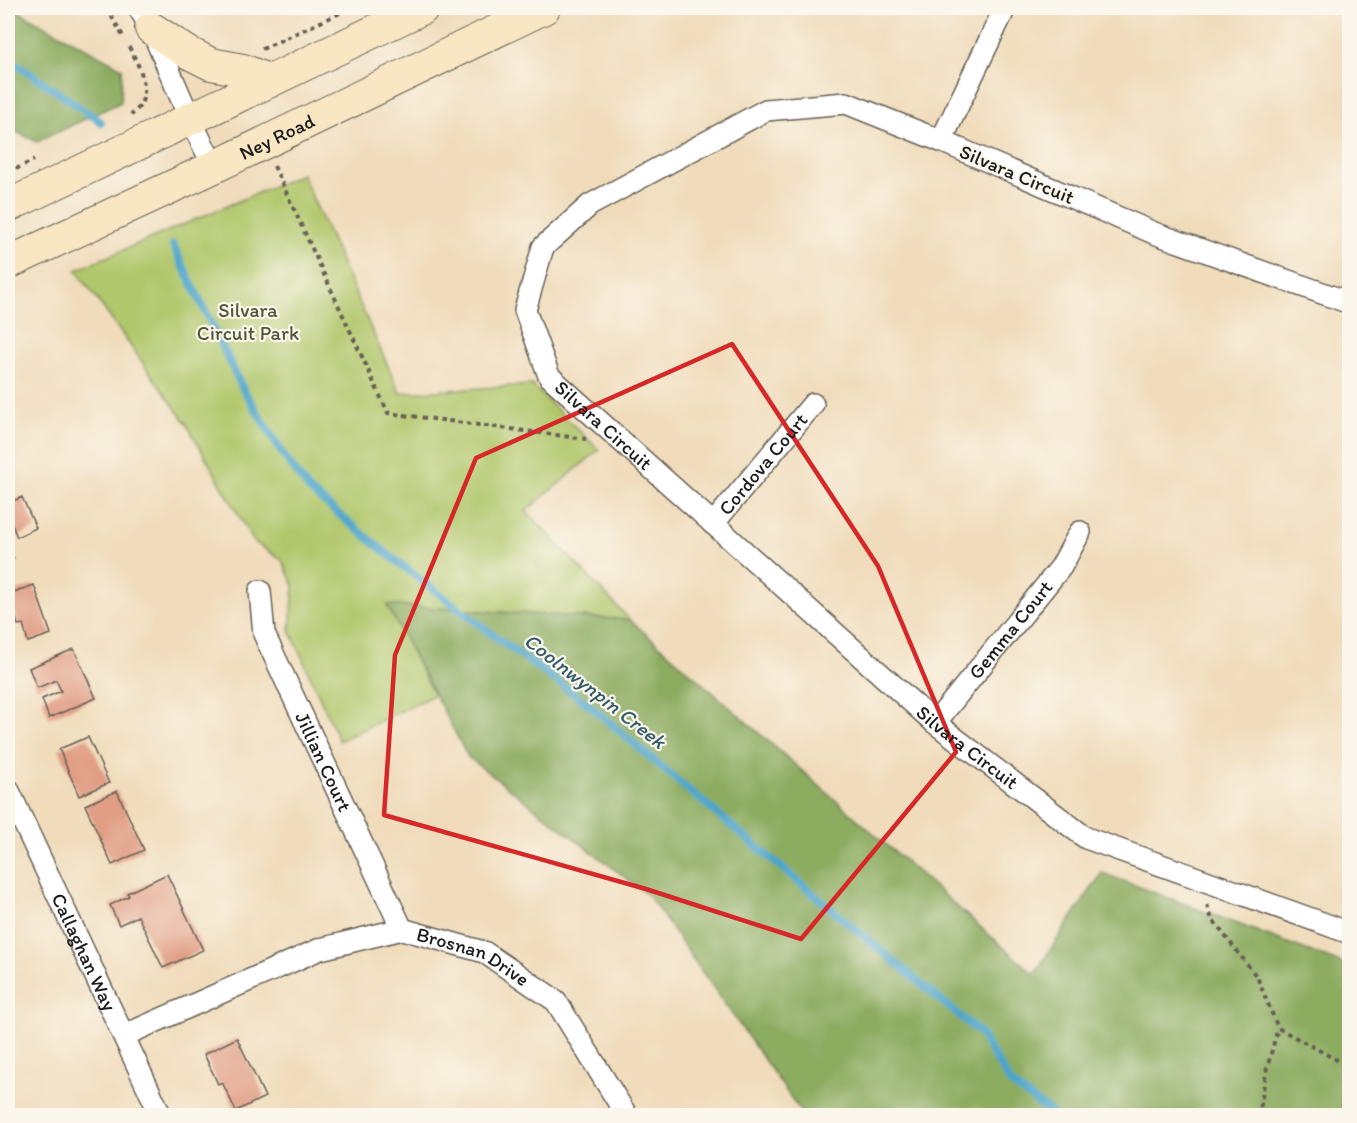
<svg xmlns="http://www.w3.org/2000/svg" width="1357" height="1123" viewBox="0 0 1357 1123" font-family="Itim,sans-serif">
  <rect width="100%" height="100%" fill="#fbf7ec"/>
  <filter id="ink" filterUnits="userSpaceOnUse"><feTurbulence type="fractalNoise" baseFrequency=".0167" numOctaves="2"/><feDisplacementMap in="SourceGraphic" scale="12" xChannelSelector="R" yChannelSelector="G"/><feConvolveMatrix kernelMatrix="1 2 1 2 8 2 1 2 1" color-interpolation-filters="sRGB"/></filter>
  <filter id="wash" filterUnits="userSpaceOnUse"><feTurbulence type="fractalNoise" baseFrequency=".008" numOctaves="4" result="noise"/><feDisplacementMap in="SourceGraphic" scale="24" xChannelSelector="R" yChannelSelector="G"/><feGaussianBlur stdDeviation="1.35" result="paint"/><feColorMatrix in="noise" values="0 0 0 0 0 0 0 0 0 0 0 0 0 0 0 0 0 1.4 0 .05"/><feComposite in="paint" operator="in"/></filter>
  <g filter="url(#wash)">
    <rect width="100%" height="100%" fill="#f0dcbb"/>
    <!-- green -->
    <path fill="#b1c76c" stroke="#667244" stroke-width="1.5" d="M302,174L400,393L532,385L599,450L526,511L630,620L387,605L434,695L339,741L290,630L294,586L282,560L254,542L186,423L76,270Z
      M931,1106L942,1115L912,1116Z"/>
    <!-- forest -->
    <path fill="#8cac60" stroke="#54643e" stroke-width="1.5" d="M8,8H12L122,68L121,102L37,142L8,128Z
      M387,605L630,620L1034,974L1102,873L1349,966V1115L942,1116L931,1106L912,1115H803L648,895L468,757Z"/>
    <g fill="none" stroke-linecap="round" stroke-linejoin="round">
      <!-- stream -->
      <path stroke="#4da5ca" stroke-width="8" d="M8,61L18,65L101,122
        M173,245L243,389L284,456L309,490L390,556L501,641L588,704L679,782L979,1032L1011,1084L1056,1116"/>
    </g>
    <g id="blocks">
      <!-- building -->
      <path fill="#e19e84" d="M22,497L36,528L17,537L8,515V503Z
        M8,545L14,559L8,562Z
        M34,585L51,634L28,642L23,624L18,625L8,594Z
        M74,649L96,698L49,718L42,699L61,691L56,680L37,688L29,668Z
        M88,737L109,783L79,796L59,749Z
        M117,791L144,850L112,865L85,805Z
        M167,874L203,950L163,968L138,916L119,925L110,905L129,896L127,893Z
        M237,1038L265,1097L236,1111L222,1082L218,1084L204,1054Z"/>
    </g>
  </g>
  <g filter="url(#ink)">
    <use href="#blocks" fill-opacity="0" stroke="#665f54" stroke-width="1.5"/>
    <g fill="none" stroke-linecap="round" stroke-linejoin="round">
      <!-- street casing -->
      <g stroke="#665f54" stroke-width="24">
        <g id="street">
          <path d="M139,8L151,28L190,119L214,167"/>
          <path d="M941,141L1005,8"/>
          <path id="s1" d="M1350,303L1154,233L941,141L846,103L766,110L590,205L543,247L525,310L549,376L935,723L1086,838L1350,933"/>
          <path id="s2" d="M713,524L813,404"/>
          <path id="s3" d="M260,591L264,634L402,929"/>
          <path id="s4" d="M935,723L1061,567L1080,532"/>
          <path id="s5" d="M8,789L161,1116"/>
          <path id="s6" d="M125,1035L320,949L402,929L484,952L556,1001L627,1116"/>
        </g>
      </g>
      <!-- secondary casing -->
      <g stroke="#665f54" stroke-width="34">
        <g id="secondary">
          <path d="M151,28L187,52L211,64L243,70L270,81"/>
          <path d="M8,206L423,8"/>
          <path id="s7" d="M8,263L214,167L544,8"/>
        </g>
      </g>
      <!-- path -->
      <path stroke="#665f54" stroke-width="4" stroke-dasharray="4.5 4.5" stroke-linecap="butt" d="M107,8L124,38
        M129,47C141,69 155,97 131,115
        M262,49L351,8
        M274,166L388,413L586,439
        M8,173L34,160
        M1207,905L1212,919L1257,977L1278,1028L1350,1067
        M1259,1116L1266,1072L1278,1028"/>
      <!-- street -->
      <use href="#street" stroke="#fff" stroke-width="21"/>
      <!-- secondary -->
      <use href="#secondary" stroke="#f9e7c3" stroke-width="32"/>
    </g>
  </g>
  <!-- marked area -->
  <path fill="none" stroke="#d62828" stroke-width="4.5" stroke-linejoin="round" d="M732,344L878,566L956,752L801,939L646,889L384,815L395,655L476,458Z"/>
  <g text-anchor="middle" stroke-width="4.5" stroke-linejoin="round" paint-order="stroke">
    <!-- street labels -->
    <g font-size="20" fill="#1c1c1c" stroke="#fbf7ec">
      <text dy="7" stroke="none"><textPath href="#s7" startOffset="297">Ney Road</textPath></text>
      <text transform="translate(1017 174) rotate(23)" y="7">Silvara Circuit</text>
      <text dy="7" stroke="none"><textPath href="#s1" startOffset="1095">Silvara Circuit</textPath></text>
      <text dy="7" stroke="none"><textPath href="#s2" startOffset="78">Cordova Court</textPath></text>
      <text dy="7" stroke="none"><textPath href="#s4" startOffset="120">Gemma Court</textPath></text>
      <text dy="7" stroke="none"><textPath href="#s1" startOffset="1581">Silvara Circuit</textPath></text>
      <text dy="7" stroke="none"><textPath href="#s3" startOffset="184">Jillian Court</textPath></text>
      <text dy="7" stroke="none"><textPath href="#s5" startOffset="180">Callaghan Way</textPath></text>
      <text dy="7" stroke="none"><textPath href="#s6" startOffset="374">Brosnan Drive</textPath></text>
    </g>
    <!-- park labels -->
    <g font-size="20" fill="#505838" stroke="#fbf7ec">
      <text x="248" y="317">Silvara<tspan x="248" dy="23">Circuit Park</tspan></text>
    </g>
    <!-- water labels -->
    <g font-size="21" font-style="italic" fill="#325a6a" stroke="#fbf7ec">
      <text transform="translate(595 691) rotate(38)" y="7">Coolnwynpin Creek</text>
    </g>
  </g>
  <!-- margin -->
  <rect width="1357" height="1123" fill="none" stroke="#fbf7ec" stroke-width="30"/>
</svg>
